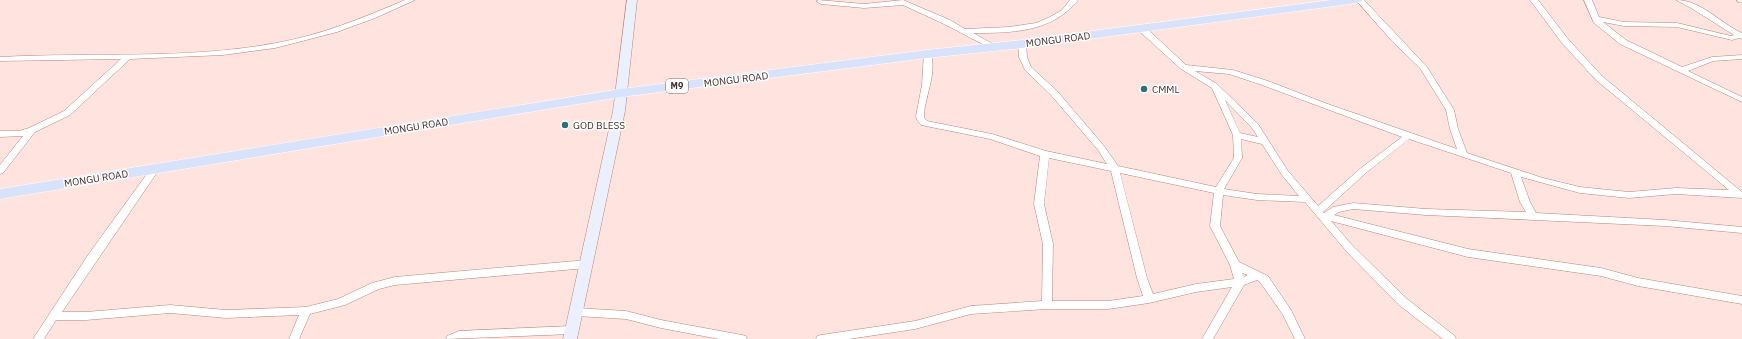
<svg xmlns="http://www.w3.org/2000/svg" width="1742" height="339" viewBox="0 0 1742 339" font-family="'IBM Plex Sans',sans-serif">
  <rect width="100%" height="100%" fill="#fee3de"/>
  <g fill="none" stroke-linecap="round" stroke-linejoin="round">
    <!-- minor casing -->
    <g stroke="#bc8278" stroke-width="1">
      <path id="minor" d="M405,0H415L375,18L337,32L275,48L223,55L130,59L70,115L35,132L3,173L0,174V165L23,136L0,137V131H19L29,128L64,111L121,59L0,61V57C91,52 185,60 276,43C321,35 363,18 405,0Z
        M818,0L864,4L903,0L950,20L965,29L1009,27L1036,23L1050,17L1062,10L1070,0H1078C1052,33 1010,33 973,33L995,45L996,47L992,49L944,24L903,5L864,8L821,4L817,2Z
        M1356,0H1364L1427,67L1454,110L1458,129L1467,153L1543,178L1580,187L1629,192L1676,188L1729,190L1596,80L1562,43L1530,0H1538L1568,39L1602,76L1742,192V198L1676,194L1629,198L1580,193L1521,177L1530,202L1536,213L1665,220L1742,227V233L1665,226L1426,215L1353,209L1339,212L1334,215L1468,249L1601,268L1638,278L1742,296V304L1638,286L1601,276L1468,257L1331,221L1353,246L1407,299L1455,336L1456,339H1443L1399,305L1347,252L1305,202L1257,200L1223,195L1220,226L1239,262L1268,276L1291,310L1305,339H1295L1283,315L1260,282L1257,280L1244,285L1213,339H1202L1232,287L1196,292L1149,303L1108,309H1047L971,314L915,329L849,339H816L817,336L821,335L915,321L971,306L1042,301L1043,244L1034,204L1040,156L990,139L921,125L917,120L916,116L922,85L924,52H930C938,71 925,96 924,115C924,119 925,119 927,121L992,134L1046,151L1107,164L1098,150L1051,95L1025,70L1019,57L1018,44L1022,42L1026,44L1027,57L1031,67L1057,91L1104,146L1118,166L1216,187L1234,158L1233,135L1212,88L1181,69L1138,30V26H1144L1186,65L1233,70L1268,81L1325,103L1457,149L1450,129L1446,110L1420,68L1392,41ZM1195,71L1229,74L1262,85L1402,137L1361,168L1318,206L1288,171L1258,124L1217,84ZM1225,100L1252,128L1258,137L1240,133ZM1241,139L1262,144L1282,175L1299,196L1257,194L1224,189L1242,158ZM1409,139L1511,173L1520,202L1526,212L1426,209L1353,203L1333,207L1324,213L1323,212L1367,172ZM1049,158L1111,171L1137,278L1143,296L1108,301H1052L1053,244L1044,204ZM1120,173L1214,193L1210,226L1230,265L1234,279L1196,284L1153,294L1147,278ZM1242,273L1248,275L1244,277Z
        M1584,0H1592L1599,17L1624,22L1677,23L1731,36L1734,35L1691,8L1676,0C1701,0 1720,23 1742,33V39L1739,38L1732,40L1677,27L1624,26L1603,22L1626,40L1682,67L1712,57L1742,55V59L1713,61L1688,71L1742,97V102L1620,44L1594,23Z
        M1737,0H1742V2H1738Z
        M155,166L158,167L159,169L158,171L62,312H86L170,305L226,310L306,307L338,299L372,283L395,277L587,260L591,261L592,264L591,267L587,268L395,285L379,289L345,305L310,314L299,339H289L299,315L226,318L170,313L86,320H56L44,339H33L88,255L152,167Z
        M577,308L626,311L661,320L742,335L746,336L747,339H719L661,328L626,319L577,316L573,315L572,312L573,309Z
        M572,326L576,327L577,330L576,333L572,334L446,339L447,336L459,331Z"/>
    </g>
    <!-- secondary casing -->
    <g stroke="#bc8278" stroke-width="1">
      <path id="secondary" d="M627,0H637L625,111L577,339H563L613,111Z"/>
    </g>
    <!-- primary casing -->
    <g stroke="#fff" stroke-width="1">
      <path id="primary" d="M1331,0H1363L1357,3L1022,48L927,58L621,97L0,199V189L621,89L927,50L1022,40Z"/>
    </g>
    <!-- minor -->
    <use href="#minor" fill="#fff" fill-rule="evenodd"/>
    <!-- secondary -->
    <use href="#secondary" fill="#ecf0fd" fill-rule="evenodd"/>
    <!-- primary -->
    <use href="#primary" fill="#d9e2fb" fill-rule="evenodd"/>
  </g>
  <!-- markers -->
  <g fill="#2a717e" stroke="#fff" stroke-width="1.5">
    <circle cx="1144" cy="89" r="4"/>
    <circle cx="565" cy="125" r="4"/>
  </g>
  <g text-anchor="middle" stroke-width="3" stroke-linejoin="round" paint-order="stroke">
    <!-- shield labels -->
    <rect fill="#fff" stroke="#7b6b68" stroke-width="1" x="666" y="79" width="22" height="14" rx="3"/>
    <g font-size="9" font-weight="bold" fill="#432b27">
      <text x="677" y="89">M9</text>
    </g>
    <!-- street labels -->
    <g font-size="10" fill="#432b27" stroke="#fff">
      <text transform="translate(1058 39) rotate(-7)" y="4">MONGU ROAD</text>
      <text transform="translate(736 79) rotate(-7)" y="4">MONGU ROAD</text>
      <text transform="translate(416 126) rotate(-9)" y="4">MONGU ROAD</text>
      <text transform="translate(96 178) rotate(-9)" y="4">MONGU ROAD</text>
    </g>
    <!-- poi labels -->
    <g font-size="10" fill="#432b27" stroke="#fff" text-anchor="start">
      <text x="1152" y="93">CMML</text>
      <text x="573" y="129">GOD BLESS</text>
    </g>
  </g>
</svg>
